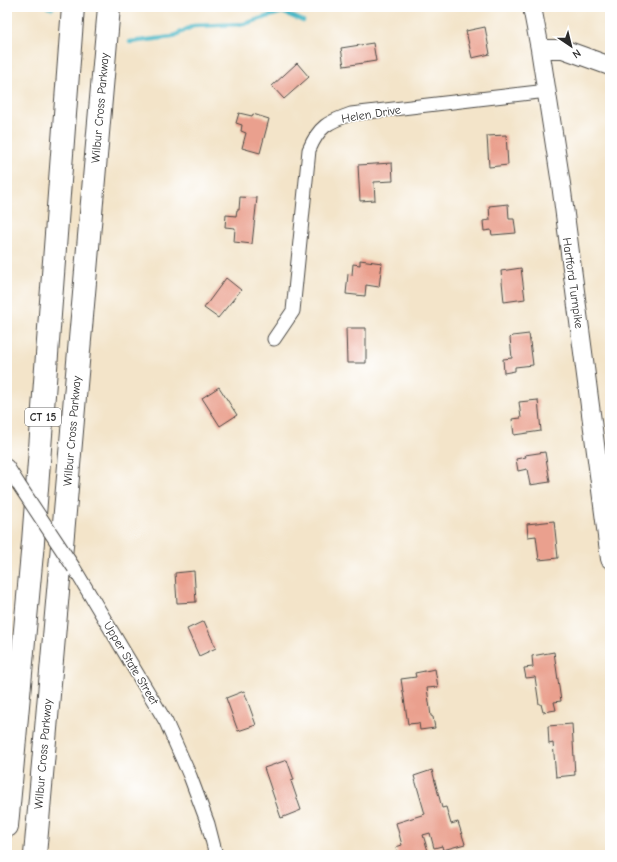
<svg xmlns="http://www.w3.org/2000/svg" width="617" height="862" viewBox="0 0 617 862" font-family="'Comic Neue',sans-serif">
  <rect width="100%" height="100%" fill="#fff"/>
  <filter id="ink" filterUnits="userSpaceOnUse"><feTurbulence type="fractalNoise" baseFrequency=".025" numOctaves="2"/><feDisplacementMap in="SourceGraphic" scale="8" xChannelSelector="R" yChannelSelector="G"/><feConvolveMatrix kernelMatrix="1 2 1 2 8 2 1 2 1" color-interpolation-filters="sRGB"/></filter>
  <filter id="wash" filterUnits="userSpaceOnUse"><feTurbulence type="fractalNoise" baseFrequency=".012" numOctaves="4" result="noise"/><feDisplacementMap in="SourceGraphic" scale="16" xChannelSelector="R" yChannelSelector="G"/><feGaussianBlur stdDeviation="0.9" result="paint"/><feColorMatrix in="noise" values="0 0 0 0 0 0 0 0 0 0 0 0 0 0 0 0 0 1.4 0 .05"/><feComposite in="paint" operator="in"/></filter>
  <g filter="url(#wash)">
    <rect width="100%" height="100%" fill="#f3e4c9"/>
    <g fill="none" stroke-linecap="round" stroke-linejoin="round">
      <!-- stream -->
      <path stroke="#4bb8c6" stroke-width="4.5" d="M48,7L52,8
        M130,42L172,37L193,26L244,24L282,12L303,21"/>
    </g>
    <g id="blocks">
      <!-- building -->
      <path fill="#eaa08e" d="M485,27L490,54L472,58L466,31Z
        M373,43L376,61L344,66L341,48Z
        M297,63L309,77L284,99L272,86Z
        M239,113L252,116L253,114L269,119L260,153L242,148L246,133L241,131L242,125L236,123Z
        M506,135L508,165L489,167L487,136Z
        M392,163L393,181L374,182L375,200L360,201L358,165Z
        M240,197L257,198L252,244L234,242L235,228L225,227L226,215L236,216L237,210H239Z
        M508,204L509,219H514L516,233L492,235L491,230L484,231L483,221L490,220L489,206Z
        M360,260L382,263L379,287L366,285L365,296L346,294L348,274L352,275L353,264L360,265Z
        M521,268L525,299L504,302L501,271Z
        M226,278L241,290L218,318L204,308Z
        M346,328H366V363H347Z
        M529,334L533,365L515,367V371L504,373L503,359L512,358L510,338L512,336Z
        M219,387L237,415L220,426L202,398Z
        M538,400L541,431L514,435L512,419L521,418L519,402Z
        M545,452L550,482L530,485L527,469L518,471L516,459L526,457L525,455Z
        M554,521L558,558L539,560L536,536L528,537L527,524Z
        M194,571L196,602L177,603L175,573Z
        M204,621L216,648L199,656L187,629Z
        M554,652L561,701L554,702L556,710L543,712L541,704H539L535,677L526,678L524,668L533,667L532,656Z
        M435,669L438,687L427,688L431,716L433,717L435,728L420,730L419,723L408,724L401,679L416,677L415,673Z
        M244,691L256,725L238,731L226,698Z
        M572,724L575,775L556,777L553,743L549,744L548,726Z
        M287,760L294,780L291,781L301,810L281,818L264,768Z
        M432,770L442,808L446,807L451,824L458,822L465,844L443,850L442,846L434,848L430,833L423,835L429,854L432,853V855H398L396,847L402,845L396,823L425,814L414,776Z"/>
    </g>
  </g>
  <g filter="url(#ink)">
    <use href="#blocks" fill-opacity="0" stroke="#494743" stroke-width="1"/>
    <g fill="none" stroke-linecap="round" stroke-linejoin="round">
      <!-- street casing -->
      <g stroke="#494743" stroke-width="15">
        <path id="street" d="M274,339L293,311L309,150C319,126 328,122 351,114L547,91
          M7,466L19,485
          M74,568L166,722L190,776L208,824L216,855"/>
      </g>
      <!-- secondary casing -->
      <g stroke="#494743" stroke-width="20">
        <path id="secondary" d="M532,7L540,49L561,184L610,559
          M540,49H563L610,66"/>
      </g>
      <!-- highway casing -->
      <g stroke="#494743" stroke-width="24">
        <path id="highway" d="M7,826L33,542L73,7
          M35,855L109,7"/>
      </g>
      <!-- street -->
      <use href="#street" stroke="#fff" stroke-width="13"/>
      <!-- secondary -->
      <use href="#secondary" stroke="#fff" stroke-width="18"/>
      <!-- highway -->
      <use href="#highway" stroke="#fff" stroke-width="22"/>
      <!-- street-bridge casing -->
      <g stroke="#494743" stroke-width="15" stroke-linecap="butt">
        <path id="street-bridge" d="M19,485L74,568"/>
      </g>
      <!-- street-bridge -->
      <use href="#street-bridge" stroke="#fff" stroke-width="13"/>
    </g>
  </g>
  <g text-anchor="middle" stroke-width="3" stroke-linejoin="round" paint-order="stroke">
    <!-- shield labels -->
    <rect fill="#fff" stroke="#6b6b6b" stroke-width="1" x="25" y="408" width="36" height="18" rx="3"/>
    <g font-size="11" font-weight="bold" fill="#2b2b2b">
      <text x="43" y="421">CT 15</text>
    </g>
    <!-- street labels -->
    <g font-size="12" fill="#2b2b2b" stroke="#fff">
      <text transform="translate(100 108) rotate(-85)" y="4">Wilbur Cross Parkway</text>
      <text transform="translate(371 114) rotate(-9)" y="4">Helen Drive</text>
      <text transform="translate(573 283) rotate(82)" y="4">Hartford Turnpike</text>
      <text transform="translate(72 431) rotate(-85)" y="4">Wilbur Cross Parkway</text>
      <text transform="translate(131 663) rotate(59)" y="4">Upper State Street</text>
      <text transform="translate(43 754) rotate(-85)" y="4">Wilbur Cross Parkway</text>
    </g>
  </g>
  <!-- margin -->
  <rect width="617" height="862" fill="none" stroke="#fff" stroke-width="24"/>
  <!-- north arrow -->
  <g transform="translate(571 46) rotate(145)" stroke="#ffffff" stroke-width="3" paint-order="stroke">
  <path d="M0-3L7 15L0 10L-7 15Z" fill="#2b2b2b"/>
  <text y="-6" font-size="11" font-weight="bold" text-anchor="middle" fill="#2b2b2b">N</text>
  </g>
</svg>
